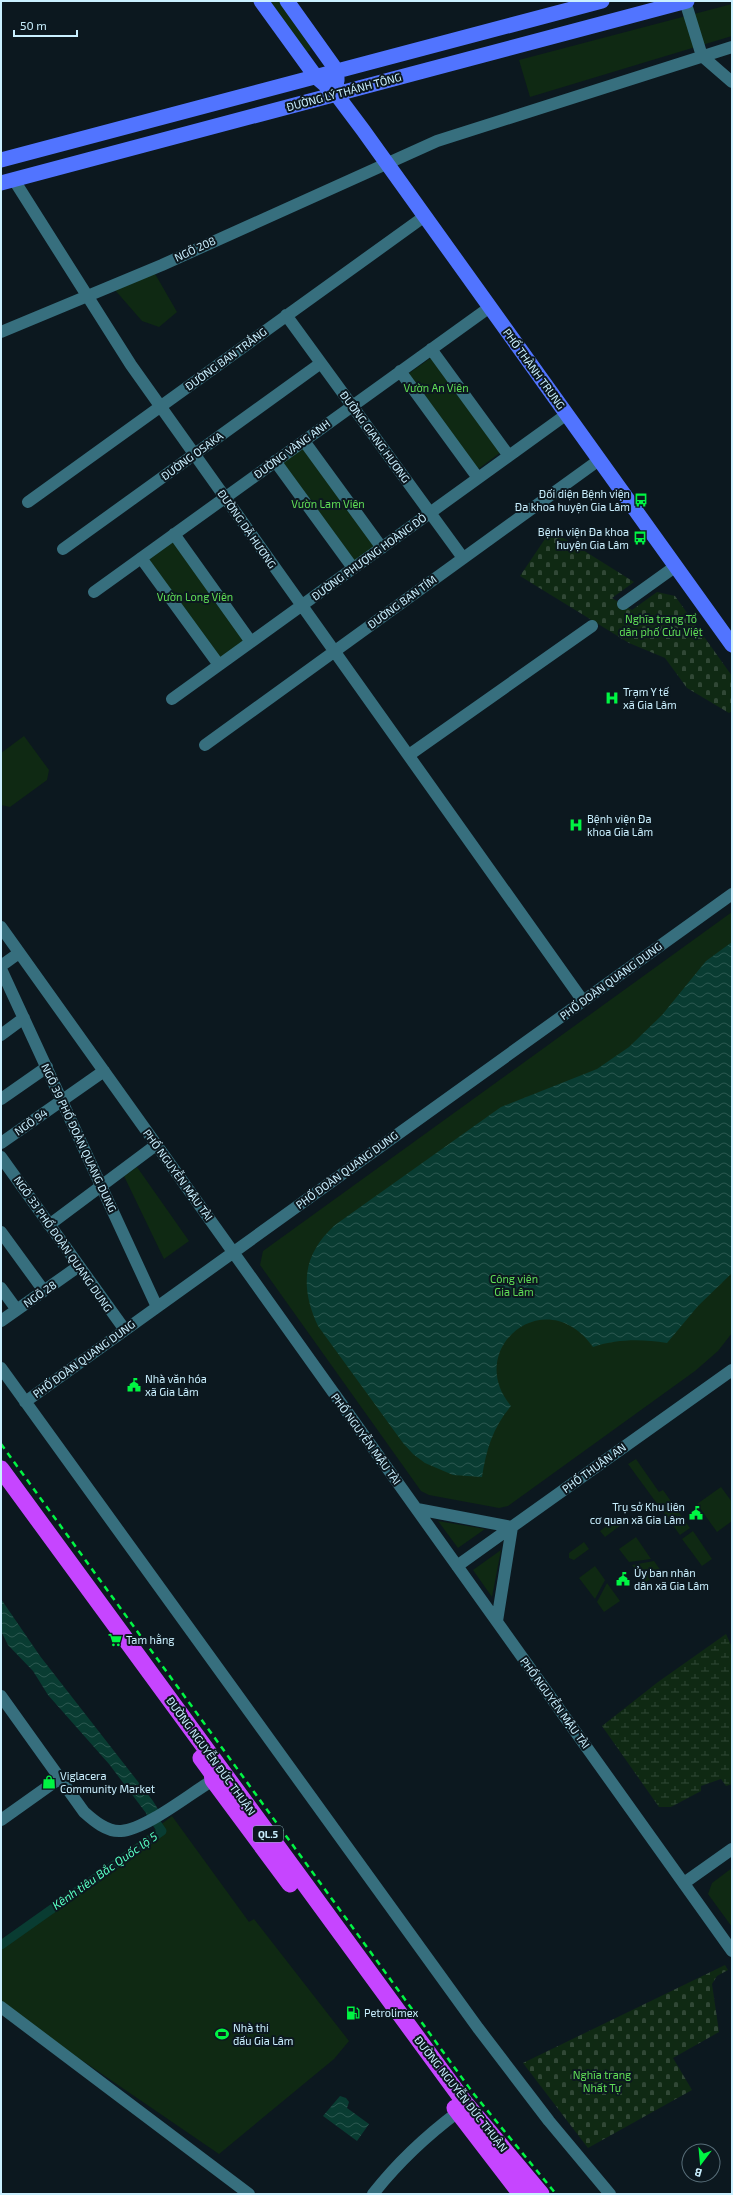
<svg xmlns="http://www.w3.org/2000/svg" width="733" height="2195" viewBox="0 0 733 2195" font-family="'Exo 2',sans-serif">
  <defs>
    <pattern id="wetland-marsh" width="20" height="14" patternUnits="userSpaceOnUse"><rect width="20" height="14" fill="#0f2913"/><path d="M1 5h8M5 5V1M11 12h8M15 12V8" fill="none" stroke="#314836"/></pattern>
    <pattern id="cemetery-stones" width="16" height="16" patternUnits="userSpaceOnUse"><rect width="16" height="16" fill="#0f2913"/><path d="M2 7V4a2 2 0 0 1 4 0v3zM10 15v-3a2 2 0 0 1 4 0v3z" fill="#314836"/></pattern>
    <pattern id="water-waves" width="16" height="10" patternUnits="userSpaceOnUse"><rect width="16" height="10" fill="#093c32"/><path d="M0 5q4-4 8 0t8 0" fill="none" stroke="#2c5851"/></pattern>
  </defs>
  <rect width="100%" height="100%" fill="#0c181f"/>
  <!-- green -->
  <path fill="#0f2913" d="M269,1H280L311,46L310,51L306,52Z
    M732,4V36L530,97L519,60Z
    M154,272L177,312L159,327L142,321L115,290Z
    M432,357L501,452L477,470L408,374Z
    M304,441L382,548L353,568L275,461Z
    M174,534L251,642L219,665L141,558Z
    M24,736L49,770L47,780L10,807L1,805V753Z
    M732,912V1333L718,1351L695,1371L508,1506L499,1508L429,1495L421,1491L260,1265L263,1251Z
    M137,1167L189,1241L164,1259L124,1176Z
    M636,1459L659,1492L663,1490L690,1528L680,1535L628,1464Z
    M721,1487L732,1502V1521L717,1532L697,1504Z
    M616,1519L621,1520V1525L605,1537L600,1531Z
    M438,1521L485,1529L458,1548Z
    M693,1531L712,1559L702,1566L682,1539Z
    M636,1537L651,1559L629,1562L619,1549Z
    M584,1542L589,1549L574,1560L569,1558V1553Z
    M501,1550L492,1597L473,1570Z
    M654,1561L661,1571L645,1583L632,1565Z
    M595,1566L605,1580L595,1599L579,1578Z
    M607,1583L620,1601L604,1612L597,1602Z
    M172,1816L249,1922L254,1919L349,2041L334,2059L219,2154L1,2005V1947Z
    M732,1868V1927L708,1894L712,1883Z"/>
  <!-- wetland -->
  <path fill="url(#wetland-marsh)" d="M726,1634L732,1647V1784L726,1786L721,1779L701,1786V1791L671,1807H659L602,1726L658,1682Z"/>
  <!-- cemetery -->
  <path fill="url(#cemetery-stones)" d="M551,530L634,582L612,598L632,610L657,592L675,596L732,676V711L729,713L687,688L665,658L629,643L520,576Z
    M725,1965L728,1970L717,1976L712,1984L719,2032L673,2058L692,2090L588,2148L523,2063Z"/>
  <!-- water -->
  <path fill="url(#water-waves)" d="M732,942V1273L698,1306L667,1343C641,1339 618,1339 593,1347C546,1280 463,1349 511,1406C493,1427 486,1450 482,1477L453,1475L425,1463L413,1454L403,1443L318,1326C300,1287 302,1255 335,1225L501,1107L597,1069L629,1047L662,1015L706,961Z
    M1,1599L40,1656L153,1801L164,1819L155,1825L109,1764L48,1695L33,1671L8,1645L1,1631Z
    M340,2096L346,2098L349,2102L347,2108L369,2124L357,2141L323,2116Z"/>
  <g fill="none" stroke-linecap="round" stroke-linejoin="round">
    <!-- canal -->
    <path stroke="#093c32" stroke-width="9" d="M1,1945L162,1831L151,1815"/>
    <!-- minor -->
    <path stroke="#376f7e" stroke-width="12" d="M685,1L702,56L732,82
      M14,180L131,365L583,1001
      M286,315L463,558
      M1,332L162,265L437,141L732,47
      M431,349L509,456
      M400,371L478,478
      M304,441L382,548
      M275,461L353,568
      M28,502L425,216
      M174,534L251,642
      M63,549L321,363
      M141,558L219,665
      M94,592L490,307
      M623,604L676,566
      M172,699L567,414
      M205,745L599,460
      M409,755L592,626
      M1,927L732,1951
      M1,966L19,953
      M1,969L157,1307
      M1,1035L24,1018
      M1,1099L47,1067
      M1,1143L104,1071
      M1,1157L125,1330
      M49,1225L156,1145
      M1,1232L44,1291
      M1,1288L17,1310
      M1,1321L79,1266
      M1,1368L478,2028L549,2121L610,2194
      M25,1402L732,894
      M417,1509L512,1527
      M457,1566L732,1370
      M497,1621L512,1527
      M1,1696L84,1812C94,1821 107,1832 121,1831C145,1830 191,1793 213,1780
      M1,1820L60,1778
      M684,1883L732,1849
      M1,2007L249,2194
      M373,2194C398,2162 426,2136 458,2112"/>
    <!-- major -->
    <path stroke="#5174ff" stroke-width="15" d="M261,1L316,77L336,94L363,130L732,645
      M287,1L337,71V81
      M1,160L602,1
      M1,183L687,1"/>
    <!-- highway -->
    <path stroke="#c645ff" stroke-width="17" d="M1,1469L465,2103L541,2194
      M201,1758L212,1773L213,1780L290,1884
      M455,2108L521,2194"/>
    <!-- rail -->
    <path stroke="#00f543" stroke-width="2.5" stroke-dasharray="6 5" stroke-linecap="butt" d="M1,1444L473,2093L556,2194"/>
  </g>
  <!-- icons -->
  <defs>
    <g id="bus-bare" transform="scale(1.08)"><path d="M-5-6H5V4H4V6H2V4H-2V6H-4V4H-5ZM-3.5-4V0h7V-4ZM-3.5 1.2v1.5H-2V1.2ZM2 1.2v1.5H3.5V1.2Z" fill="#00f543" stroke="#0c181f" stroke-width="2.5" paint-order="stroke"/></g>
    <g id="hospital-bare" transform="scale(1.08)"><path d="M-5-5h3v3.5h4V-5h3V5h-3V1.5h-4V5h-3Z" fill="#00f543" stroke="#0c181f" stroke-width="2.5" paint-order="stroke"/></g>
    <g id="civic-bare" transform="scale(1.08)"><path d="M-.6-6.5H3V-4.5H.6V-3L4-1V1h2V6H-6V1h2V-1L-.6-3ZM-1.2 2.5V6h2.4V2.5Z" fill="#00f543" stroke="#0c181f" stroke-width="2.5" paint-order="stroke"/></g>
    <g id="supermarket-bare" transform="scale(1.08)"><path d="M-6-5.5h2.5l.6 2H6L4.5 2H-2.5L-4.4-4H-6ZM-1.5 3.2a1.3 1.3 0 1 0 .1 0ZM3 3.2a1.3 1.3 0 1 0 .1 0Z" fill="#00f543" stroke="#0c181f" stroke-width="2.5" paint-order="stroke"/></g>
    <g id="shop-bare" transform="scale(1.08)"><path d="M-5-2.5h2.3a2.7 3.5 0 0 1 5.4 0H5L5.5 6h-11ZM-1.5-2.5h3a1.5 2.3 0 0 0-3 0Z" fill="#00f543" stroke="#0c181f" stroke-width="2.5" paint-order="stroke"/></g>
    <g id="fuel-bare" transform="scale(1.08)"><path d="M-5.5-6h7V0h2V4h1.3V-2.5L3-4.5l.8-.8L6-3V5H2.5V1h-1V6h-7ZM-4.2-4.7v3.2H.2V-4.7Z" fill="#00f543" stroke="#0c181f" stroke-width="2.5" paint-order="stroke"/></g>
    <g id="stadium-bare" transform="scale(1.08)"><path d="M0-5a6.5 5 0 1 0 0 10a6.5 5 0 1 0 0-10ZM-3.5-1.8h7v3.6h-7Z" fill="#00f543" stroke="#0c181f" stroke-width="2.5" paint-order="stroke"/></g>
  </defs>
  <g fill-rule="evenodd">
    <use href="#bus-bare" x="641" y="500"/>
    <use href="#bus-bare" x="640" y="538"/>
    <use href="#hospital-bare" x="612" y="698"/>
    <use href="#hospital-bare" x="576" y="825"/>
    <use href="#civic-bare" x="134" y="1385"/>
    <use href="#civic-bare" x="696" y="1513"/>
    <use href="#civic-bare" x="623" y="1579"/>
    <use href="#supermarket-bare" x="115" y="1640"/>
    <use href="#shop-bare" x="49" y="1782"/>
    <use href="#fuel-bare" x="353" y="2013"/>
    <use href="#stadium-bare" x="222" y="2034"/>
  </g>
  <g text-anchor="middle" stroke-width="4" stroke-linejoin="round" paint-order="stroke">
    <!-- shield labels -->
    <rect fill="#0c181f" stroke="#91afbc" stroke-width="1" x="253" y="1826" width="30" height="16" rx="3"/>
    <g font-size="10" font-weight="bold" fill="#caf0ff">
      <text x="268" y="1838">QL.5</text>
    </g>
    <!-- street labels -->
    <g font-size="11" fill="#caf0ff" stroke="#0c181f">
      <text transform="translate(344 92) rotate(-15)" y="4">ĐƯỜNG LÝ THÁNH TÔNG</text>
      <text transform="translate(195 249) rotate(-25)" y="4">NGÕ 208</text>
      <text transform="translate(226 359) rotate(-36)" y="4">ĐƯỜNG BAN TRẮNG</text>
      <text transform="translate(534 369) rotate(54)" y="4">PHỐ THÀNH TRUNG</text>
      <text transform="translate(375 437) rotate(54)" y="4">ĐƯỜNG GIANG HƯƠNG</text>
      <text transform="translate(292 449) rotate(-36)" y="4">ĐƯỜNG VÀNG ANH</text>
      <text transform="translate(192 456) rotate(-36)" y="4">ĐƯỜNG OSAKA</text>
      <text transform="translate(247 529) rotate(55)" y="4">ĐƯỜNG DÃ HƯƠNG</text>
      <text transform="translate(369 557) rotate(-36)" y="4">ĐƯỜNG PHƯỢNG HOÀNG ĐỎ</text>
      <text transform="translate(402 602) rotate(-36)" y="4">ĐƯỜNG BAN TÍM</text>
      <text transform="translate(611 981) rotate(-36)" y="4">PHỐ ĐOÀN QUANG DUNG</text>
      <text transform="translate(31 1122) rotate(-35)" y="4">NGÕ 94</text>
      <text transform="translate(79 1138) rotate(65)" y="4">NGÕ 39 PHỐ ĐOÀN QUANG DUNG</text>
      <text transform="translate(347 1170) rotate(-36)" y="4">PHỐ ĐOÀN QUANG DUNG</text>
      <text transform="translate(178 1175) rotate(54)" y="4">PHỐ NGUYỄN MẬU TÀI</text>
      <text transform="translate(63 1244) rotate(55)" y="4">NGÕ 33 PHỐ ĐOÀN QUANG DUNG</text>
      <text transform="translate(40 1294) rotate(-35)" y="4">NGÕ 28</text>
      <text transform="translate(84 1359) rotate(-36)" y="4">PHỐ ĐOÀN QUANG DUNG</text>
      <text transform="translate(366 1439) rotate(54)" y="4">PHỐ NGUYỄN MẬU TÀI</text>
      <text transform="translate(594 1468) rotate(-36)" y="4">PHỐ THUẬN AN</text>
      <text transform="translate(555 1703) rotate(54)" y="4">PHỐ NGUYỄN MẬU TÀI</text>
      <text transform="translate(211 1756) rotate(54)" y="4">ĐƯỜNG NGUYỄN ĐỨC THUẬN</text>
      <text transform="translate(461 2094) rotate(52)" y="4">ĐƯỜNG NGUYỄN ĐỨC THUẬN</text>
    </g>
    <!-- park labels -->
    <g font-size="11" fill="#60df56" stroke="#0c181f">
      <text x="436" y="392">Vườn An Viên</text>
      <text x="328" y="508">Vườn Lam Viên</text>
      <text x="195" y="601">Vườn Long Viên</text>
      <text x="661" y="623">Nghĩa trang Tổ<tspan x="661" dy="13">dân phố Cửu Việt</tspan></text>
      <text x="514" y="1283">Công viên<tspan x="514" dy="13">Gia Lâm</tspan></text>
      <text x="602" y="2079">Nghĩa trang<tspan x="602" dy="13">Nhất Tự</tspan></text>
    </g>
    <!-- poi labels -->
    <g font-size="11" fill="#caf0ff" stroke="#0c181f" text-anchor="start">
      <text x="630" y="498" text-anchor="end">Đối diện Bệnh viện<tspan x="630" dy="13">Đa khoa huyện Gia Lâm</tspan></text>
      <text x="629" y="536" text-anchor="end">Bệnh viện Đa khoa<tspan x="629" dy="13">huyện Gia Lâm</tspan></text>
      <text x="623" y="696">Trạm Y tế<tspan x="623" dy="13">xã Gia Lâm</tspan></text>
      <text x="587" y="823">Bệnh viện Đa<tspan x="587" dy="13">khoa Gia Lâm</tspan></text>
      <text x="145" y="1383">Nhà văn hóa<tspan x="145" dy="13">xã Gia Lâm</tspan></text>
      <text x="685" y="1511" text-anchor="end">Trụ sở Khu liên<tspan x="685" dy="13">cơ quan xã Gia Lâm</tspan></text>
      <text x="634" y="1577">Ủy ban nhân<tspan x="634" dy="13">dân xã Gia Lâm</tspan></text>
      <text x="126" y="1644">Tam hằng</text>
      <text x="60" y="1780">Viglacera<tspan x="60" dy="13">Community Market</tspan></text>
      <text x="364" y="2017">Petrolimex</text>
      <text x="233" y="2032">Nhà thi<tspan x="233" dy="13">đấu Gia Lâm</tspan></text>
    </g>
    <!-- water labels -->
    <g font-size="12" font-style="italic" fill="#58ffc3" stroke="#0c181f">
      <text transform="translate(105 1871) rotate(-35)" y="4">Kênh tiêu Bắc Quốc lộ 5</text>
    </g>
  </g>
  <!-- border -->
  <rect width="733" height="2195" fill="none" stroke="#caf0ff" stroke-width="4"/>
  <!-- north arrow -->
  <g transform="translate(701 2163) rotate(196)"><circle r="19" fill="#0c181f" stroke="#586e79"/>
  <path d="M0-3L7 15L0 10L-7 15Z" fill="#00f543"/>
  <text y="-6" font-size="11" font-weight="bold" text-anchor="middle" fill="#caf0ff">B</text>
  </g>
  <!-- scale -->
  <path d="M14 30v6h63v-6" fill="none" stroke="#caf0ff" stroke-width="2"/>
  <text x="20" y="30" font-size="12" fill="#caf0ff" stroke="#0c181f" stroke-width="3" paint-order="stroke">50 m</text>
</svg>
